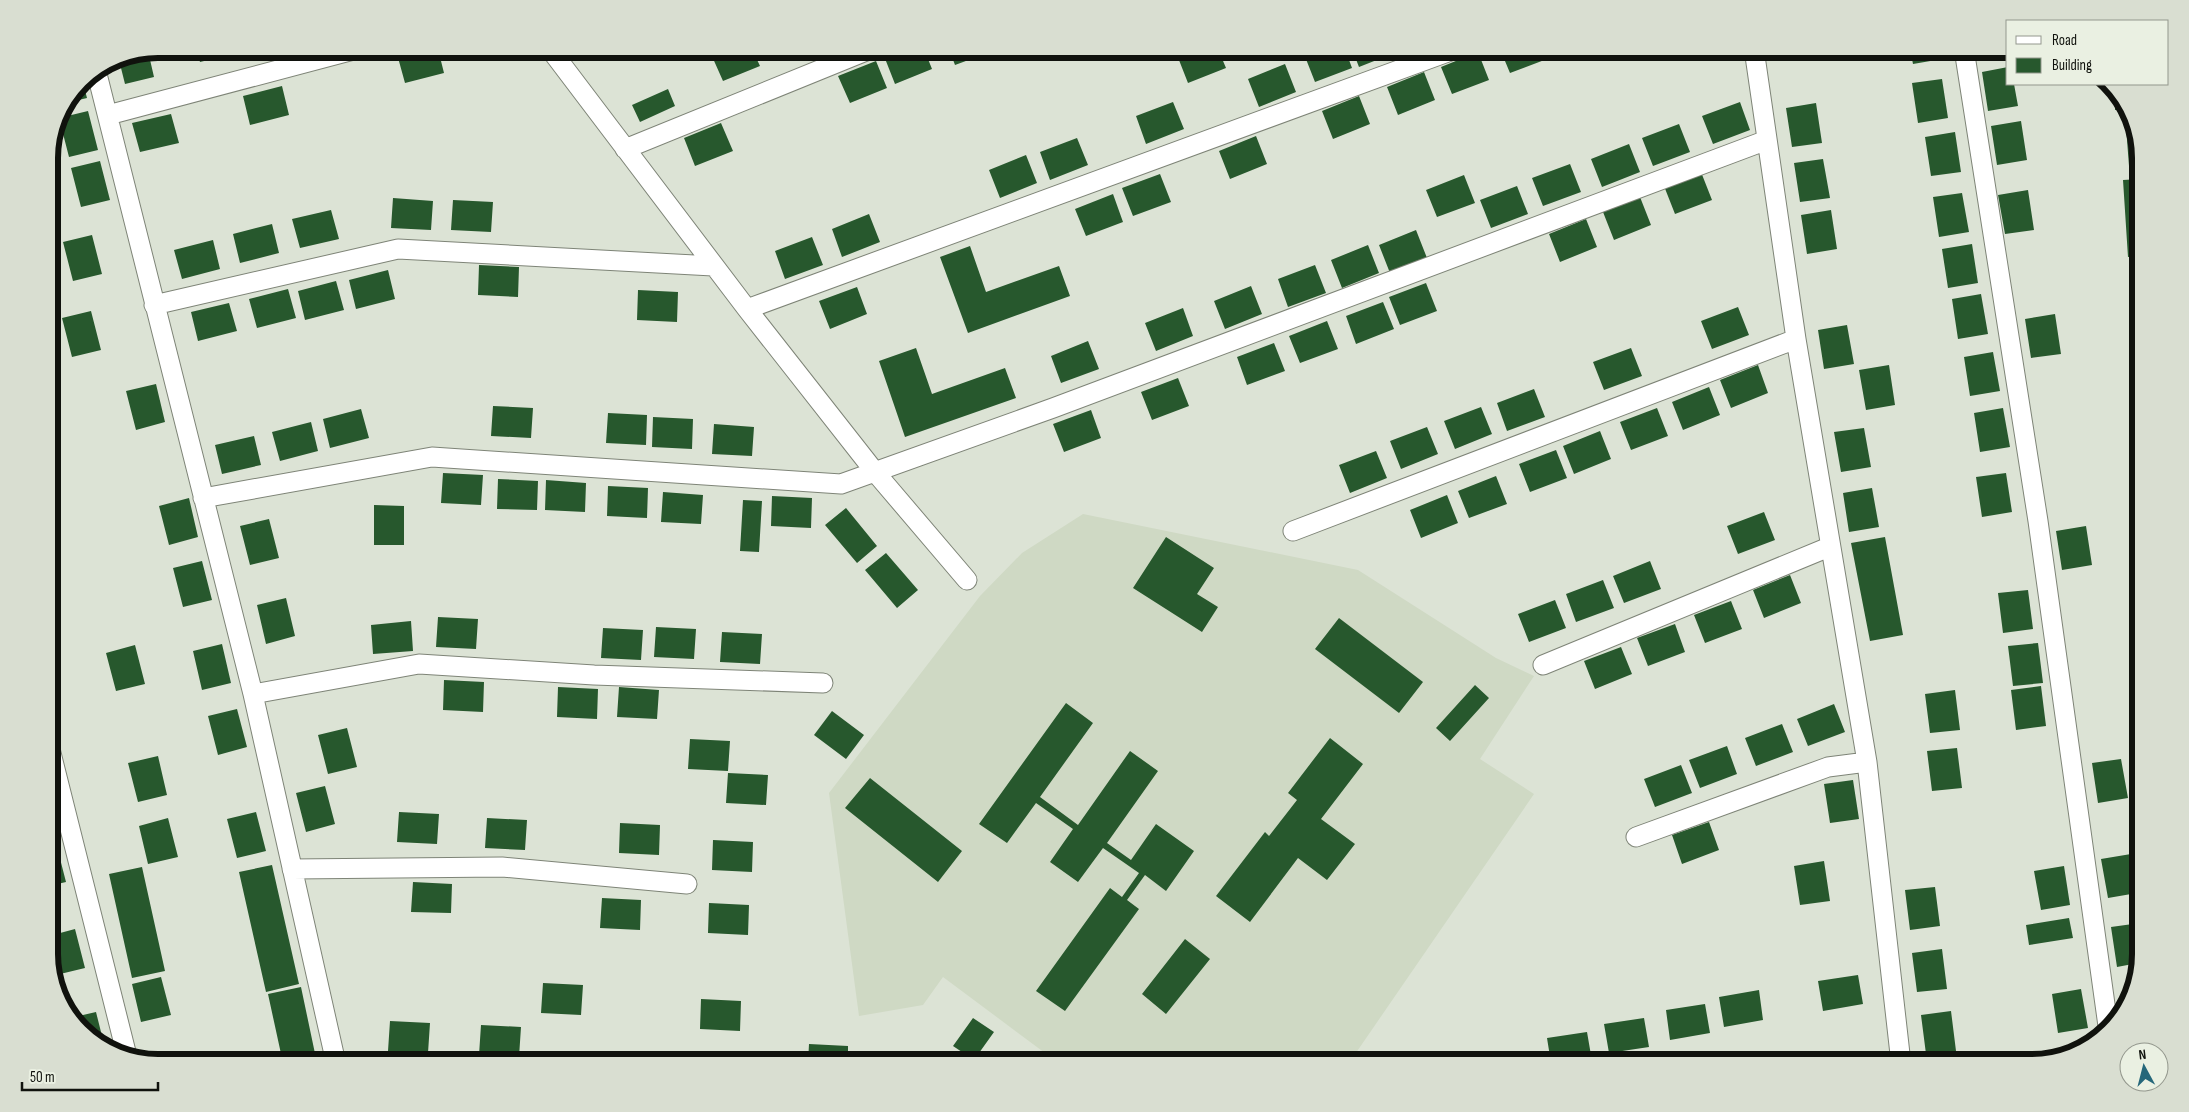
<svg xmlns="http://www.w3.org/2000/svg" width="2189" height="1112" viewBox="0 0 2189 1112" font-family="'Sofia Sans Condensed',sans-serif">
  <rect width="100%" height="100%" fill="#dce3d5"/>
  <!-- built -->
  <path fill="#cfd9c4" d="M1083,514L1358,570L1496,658L1534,676L1480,759L1534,794L1349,1063H1091L1045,1053L943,977L923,1005L859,1016L829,793L980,596L1022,553Z"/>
  <!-- building -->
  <path fill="#27582d" d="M196,49H227L229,55L200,62Z
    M236,49H269L238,57Z
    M418,49H438L444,73L405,83L397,54Z
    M724,49H752L760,66L723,81L711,54Z
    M778,49H797L780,55Z
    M901,49H924L932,69L895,84L884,56Z
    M949,49H992L993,51L955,65Z
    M1194,49H1218L1226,68L1188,83L1177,55Z
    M1318,49H1345L1352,68L1315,82L1304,54Z
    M1352,49H1395L1397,52L1359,67Z
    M1500,49H1543L1547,59L1510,73Z
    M1557,49H1578L1560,56Z
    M1910,49H1941L1942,59L1913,64Z
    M148,51L154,77L125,84L118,56Z
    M1478,52L1489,80L1452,94L1441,67Z
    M876,61L887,88L850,103L838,76Z
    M1285,64L1296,92L1259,107L1248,79Z
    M2008,67V84H2014L2018,106L1988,111L1982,72Z
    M1424,72L1435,100L1398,115L1387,87Z
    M82,79L87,98L66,103L81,80Z
    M1942,79L1948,118L1918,123L1912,83Z
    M282,86L289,115L250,125L243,96Z
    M668,89L675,106L640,122L632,105Z
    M2115,91L2122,97L2126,110H2115Z
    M1359,96L1370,124L1333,139L1322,111Z
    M1173,102L1184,129L1146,144L1136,116Z
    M1740,102L1750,130L1713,144L1702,116Z
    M1816,103L1822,143L1792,147L1786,108Z
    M88,111L98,150L69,157L59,118Z
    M171,114L179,143L140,152L132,123Z
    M2021,121L2027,160L1997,165L1991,126Z
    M721,123L733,151L695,166L684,138Z
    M1679,124L1690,152L1653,166L1642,138Z
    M2132,126L2140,150V166H2129L2126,127Z
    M1955,132L1961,172L1931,176L1925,137Z
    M1256,136L1267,164L1230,179L1219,151Z
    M1077,138L1088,165L1050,180L1040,152Z
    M1629,144L1640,172L1602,187L1591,159Z
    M1026,155L1037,183L1000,198L989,170Z
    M1823,159L1830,198L1800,202L1794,163Z
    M100,161L110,200L81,207L71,168Z
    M1570,164L1581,192L1543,206L1532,178Z
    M1701,172L1712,200L1675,214L1664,186Z
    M1160,174L1171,202L1133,216L1122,188Z
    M1464,175L1475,203L1437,217L1426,190Z
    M2140,179V256L2128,257L2123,180Z
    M1517,186L1528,214L1491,228L1480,200Z
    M2028,190L2034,230L2005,234L1998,195Z
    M1962,193L1969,232L1939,237L1933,197Z
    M1113,194L1123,222L1086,236L1075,209Z
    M1640,197L1651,225L1614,240L1603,212Z
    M393,198L433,201L431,230L391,228Z
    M453,200L493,202L491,232L451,230Z
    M331,210L339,239L300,248L292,219Z
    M1831,210L1837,249L1807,254L1801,215Z
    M869,214L880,242L842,257L832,229Z
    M1586,219L1597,247L1560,262L1549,234Z
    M272,224L279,253L240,263L233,234Z
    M1416,230L1427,258L1390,273L1379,245Z
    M92,235L102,274L73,281L63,242Z
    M812,237L823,265L785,279L775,251Z
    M213,240L220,269L182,279L174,250Z
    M1972,244L1978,283L1948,288L1942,249Z
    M1368,245L1379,273L1342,288L1331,260Z
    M970,246L986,292L1059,266L1070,296L968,333L940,257Z
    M479,265L519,267L518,297L478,295Z
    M1315,265L1326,293L1288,307L1278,279Z
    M388,270L395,299L356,309L349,280Z
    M336,281L344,310L305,320L298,291Z
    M1426,283L1437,311L1400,325L1389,297Z
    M1251,286L1262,314L1225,329L1214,301Z
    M857,287L867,314L830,329L819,301Z
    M288,289L296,318L257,328L249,299Z
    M638,290L678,292L677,322L637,320Z
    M1981,294L1988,334L1958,339L1952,299Z
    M1383,302L1394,329L1356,344L1346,316Z
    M229,303L237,331L198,341L191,312Z
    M1738,307L1749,335L1712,349L1701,321Z
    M1183,308L1193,336L1156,351L1145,323Z
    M91,311L101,350L72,357L62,318Z
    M2055,314L2061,354L2031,358L2025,319Z
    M1327,321L1338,349L1300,363L1289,336Z
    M1847,325L1854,364L1824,369L1818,330Z
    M1088,341L1099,369L1061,383L1051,356Z
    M1274,343L1285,371L1247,385L1237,357Z
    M916,348L932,394L1005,368L1016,398L905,437L879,361Z
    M1631,348L1642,376L1604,390L1593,362Z
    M1993,352L2000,391L1970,396L1964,357Z
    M1758,365L1768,393L1731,408L1720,380Z
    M1889,365L1895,405L1866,410L1859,370Z
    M1178,378L1189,406L1152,420L1141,392Z
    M156,384L165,422L136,430L126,391Z
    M1709,387L1720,415L1683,430L1672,402Z
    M1534,389L1545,417L1507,431L1497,403Z
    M493,406L533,408L531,438L491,436Z
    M1481,407L1492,434L1455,449L1444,421Z
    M1657,408L1668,436L1631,450L1620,422Z
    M2003,408L2010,447L1980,452L1974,413Z
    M361,409L369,438L330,448L323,419Z
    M1091,410L1101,438L1064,452L1053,424Z
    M608,413L647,415L646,445L606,443Z
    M653,417L693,419L692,449L652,447Z
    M311,422L318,451L280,461L272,432Z
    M714,424L754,427L752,456L712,454Z
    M1427,427L1438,454L1401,469L1390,441Z
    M1864,428L1871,467L1841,472L1834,432Z
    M1600,431L1611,459L1574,474L1563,446Z
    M254,436L261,465L222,474L215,445Z
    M1556,450L1567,478L1530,492L1519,464Z
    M1376,451L1387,478L1350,493L1339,465Z
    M443,473L483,475L481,505L441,503Z
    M2006,473L2012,512L1982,517L1976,477Z
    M1496,476L1507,504L1469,518L1458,491Z
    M498,479L538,481L537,510L497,509Z
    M546,480L586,483L585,512L545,510Z
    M608,486L648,488L647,518L607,516Z
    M1872,488L1879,527L1849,532L1843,493Z
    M663,492L703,495L701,524L661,522Z
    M1447,495L1458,523L1421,538L1410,510Z
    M772,496L812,498L811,528L771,526Z
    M189,498L198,537L169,545L159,506Z
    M743,500L762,501L759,552L740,551Z
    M374,505L404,506V545H374Z
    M846,508L877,546L857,563L825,525Z
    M1764,512L1775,540L1738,554L1727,526Z
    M269,519L279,558L250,565L240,526Z
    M2086,526L2092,565L2062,570L2056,531Z
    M51,535L61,574L49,577V536Z
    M1166,537L1214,568L1197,594L1218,607L1202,632L1133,588Z
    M1885,537L1903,635L1870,641L1851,543Z
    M886,553L918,590L897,608L865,570Z
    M202,561L212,600L183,607L173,568Z
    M1650,561L1661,589L1624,603L1613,576Z
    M1790,575L1801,603L1764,618L1753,590Z
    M1603,580L1614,608L1576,622L1566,594Z
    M2028,590L2033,629L2003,633L1998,593Z
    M286,598L295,636L266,644L257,605Z
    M1555,600L1566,628L1529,642L1518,614Z
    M1731,601L1742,629L1705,643L1694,615Z
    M438,617L478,619L476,649L436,647Z
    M1339,618L1423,682L1399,713L1315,649Z
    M411,621L413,651L373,654L371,625Z
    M1675,624L1685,652L1648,666L1637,638Z
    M656,627L696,629L694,659L654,657Z
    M603,628L643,630L641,660L601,658Z
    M722,632L762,634L760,664L720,662Z
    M2038,643L2043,683L2013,686L2008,646Z
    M222,644L231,683L202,690L193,651Z
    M135,645L145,684L116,691L106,653Z
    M1621,647L1632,674L1595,689L1584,661Z
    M444,680L484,682L483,712L443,710Z
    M1475,685L1489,698L1450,741L1436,728Z
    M2041,686L2046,726L2016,730L2011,690Z
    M558,687L598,689L597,719L557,717Z
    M619,687L659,690L657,719L617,717Z
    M1955,690L1960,730L1930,733L1925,694Z
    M1066,703L1093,723L1040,797L1078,825L1130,751L1158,771L1107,843L1131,860L1156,824L1194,851L1166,891L1145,875L1127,900L1139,909L1065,1011L1036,991L1110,888L1122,897L1139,873L1103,848L1078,882L1050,862L1073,829L1036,803L1007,843L979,824Z
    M1834,704L1845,732L1808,746L1797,719Z
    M237,709L247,747L218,755L208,716Z
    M832,711L864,735L846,759L814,735Z
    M1782,724L1793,752L1756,766L1745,738Z
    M347,728L357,767L328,774L318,735Z
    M1330,738L1363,764L1321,819L1355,844L1327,880L1298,858L1250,922L1216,896L1265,832L1269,836L1297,800L1288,793Z
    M690,739L730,741L728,771L688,769Z
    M1727,746L1737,774L1700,788L1689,760Z
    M1957,748L1962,788L1932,791L1927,751Z
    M158,756L167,795L138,802L128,763Z
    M2121,759L2128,798L2098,803L2092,763Z
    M1681,765L1692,793L1655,807L1644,779Z
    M728,773L768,775L766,805L726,803Z
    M870,778L962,851L938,882L845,808Z
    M1853,780L1859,819L1830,823L1824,784Z
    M325,786L335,824L306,832L296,793Z
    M256,812L266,851L237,858L227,819Z
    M399,812L439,814L437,844L397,842Z
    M168,818L178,857L148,864L139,826Z
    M487,818L527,820L525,850L485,848Z
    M1709,822L1719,850L1682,864L1672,835Z
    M620,823L660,825L659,855L619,853Z
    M713,840L753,842L752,872L712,870Z
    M56,843L66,882L49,886V845Z
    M2131,854L2137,893L2108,898L2101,859Z
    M1824,861L1830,901L1800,905L1794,866Z
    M272,865L299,984L266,992L239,872Z
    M2064,866L2070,905L2041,910L2034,871Z
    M142,867L165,971L132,978L109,874Z
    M413,882L452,884L451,913L411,912Z
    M1935,887L1940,926L1910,930L1905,890Z
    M602,898L641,900L640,930L600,928Z
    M709,903L749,905L748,935L708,933Z
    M2069,918L2073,938L2029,945L2026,925Z
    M2140,923V955L2138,963L2117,967L2111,927Z
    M75,929L85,968L56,975L49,947V936Z
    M1185,939L1210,959L1166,1014L1142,994Z
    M1942,949L1947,989L1917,992L1912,953Z
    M1858,975L1863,1004L1823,1011L1818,981Z
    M161,977L171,1015L141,1022L132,984Z
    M543,983L583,985L581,1015L541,1013Z
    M301,987L317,1063H283L268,994Z
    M2081,989L2088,1028L2058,1033L2052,994Z
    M1759,990L1763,1020L1724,1027L1719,997Z
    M701,999L741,1001L740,1031L700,1029Z
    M1705,1004L1710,1033L1670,1040L1666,1010Z
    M1951,1011L1956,1051L1926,1054L1921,1015Z
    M96,1012L105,1048L70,1018Z
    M973,1018L994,1032L974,1060L953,1046Z
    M1644,1018L1649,1047L1609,1053L1604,1024Z
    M390,1021L430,1023L428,1053L388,1051Z
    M481,1025L521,1027L519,1057L479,1055Z
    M1587,1032L1592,1061L1551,1063L1547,1038Z
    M809,1044L848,1046V1063H808Z
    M1755,1056L1756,1063H1717V1062Z"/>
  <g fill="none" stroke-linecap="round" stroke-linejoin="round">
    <!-- minor casing -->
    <g stroke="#7e8477" stroke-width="21">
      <path id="minor" d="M550,49L747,309L875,472L967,580
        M1754,49L1796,339L1867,762L1901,1063
        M1964,49L2038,521L2108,1026
        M96,70L253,694L336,1063
        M108,115L357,49
        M625,149L871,49
        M154,305L398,249L713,266
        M747,309L1456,49
        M203,498L432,457L841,484L1053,408L1767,140
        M1293,531L1796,339
        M1543,665L1829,547
        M253,694L419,664L594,675L823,683
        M49,745L127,1056
        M1636,837L1828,767L1867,762
        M292,869L502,867L687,884"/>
    </g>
    <!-- minor -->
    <use href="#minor" stroke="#fff" stroke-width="19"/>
  </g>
  <!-- crop -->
  <path d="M0 0H2189V1112H0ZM158 58H2032A100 100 0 0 1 2132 158V954A100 100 0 0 1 2032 1054H158A100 100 0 0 1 58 954V158A100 100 0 0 1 158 58Z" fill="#d9ded1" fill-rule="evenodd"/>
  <path fill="none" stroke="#10120d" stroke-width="6" d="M158 58H2032A100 100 0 0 1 2132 158V954A100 100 0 0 1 2032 1054H158A100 100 0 0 1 58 954V158A100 100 0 0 1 158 58Z"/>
  <!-- legend -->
  <rect x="2006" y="20" width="162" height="65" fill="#eaf0e2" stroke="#93978d"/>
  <rect x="2016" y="36" width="25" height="8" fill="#ffffff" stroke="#93978d"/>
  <text x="2052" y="45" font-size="15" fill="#10120d">Road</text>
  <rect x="2016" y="58" width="25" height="15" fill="#27582d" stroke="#93978d"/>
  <text x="2052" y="70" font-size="15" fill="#10120d">Building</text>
  <!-- north arrow -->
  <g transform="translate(2144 1067) rotate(353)"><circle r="24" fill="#eaf0e2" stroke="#93978d"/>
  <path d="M0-4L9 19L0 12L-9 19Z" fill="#25677a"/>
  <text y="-8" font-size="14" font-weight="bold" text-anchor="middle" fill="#10120d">N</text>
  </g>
  <!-- scale -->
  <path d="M22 1082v8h136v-8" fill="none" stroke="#10120d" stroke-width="2.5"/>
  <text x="30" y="1082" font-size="15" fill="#10120d" stroke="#eaf0e2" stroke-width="4" paint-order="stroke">50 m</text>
</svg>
